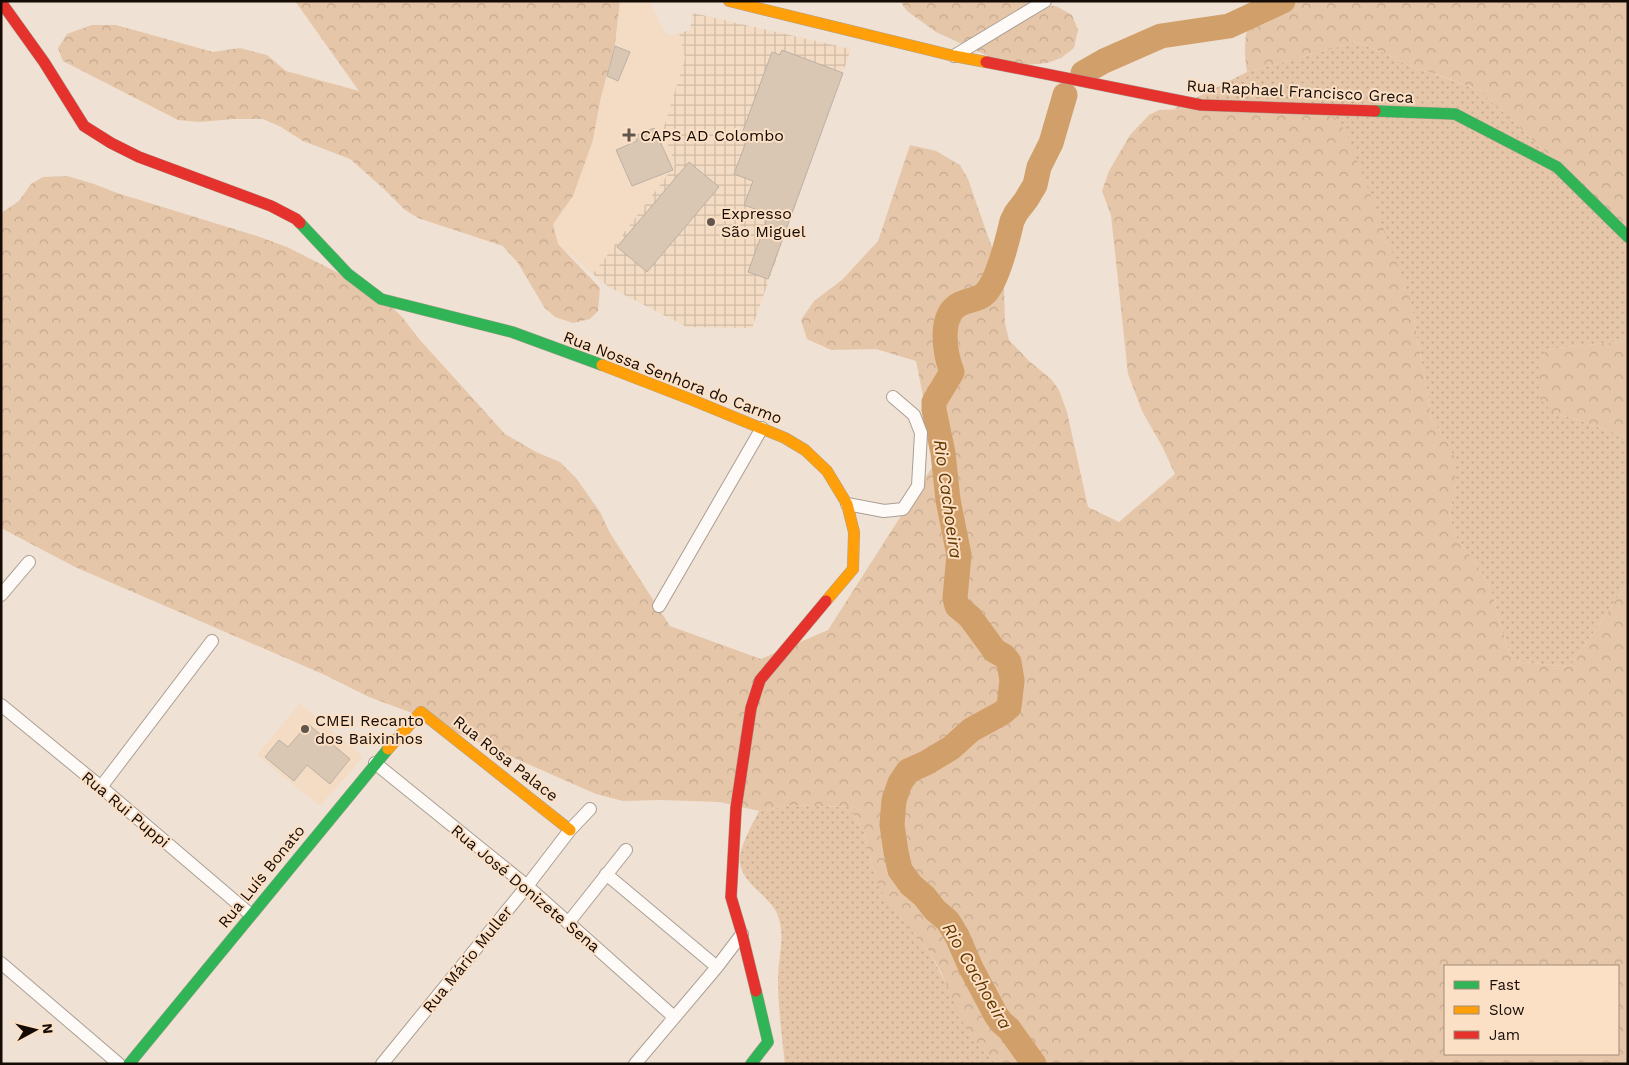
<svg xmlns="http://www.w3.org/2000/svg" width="1629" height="1065" viewBox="0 0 1629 1065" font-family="'Work Sans',sans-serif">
  <defs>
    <pattern id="industrial-grid" width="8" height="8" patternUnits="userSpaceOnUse" patternTransform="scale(1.25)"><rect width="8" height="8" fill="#f4dbc3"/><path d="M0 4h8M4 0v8" fill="none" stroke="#d0bba6"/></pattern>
    <pattern id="grass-dots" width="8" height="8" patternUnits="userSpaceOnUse" patternTransform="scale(1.25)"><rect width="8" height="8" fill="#e6c6a8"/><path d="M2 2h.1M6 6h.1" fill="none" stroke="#c4a98f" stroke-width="1.8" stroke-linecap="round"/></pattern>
    <pattern id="forest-crowns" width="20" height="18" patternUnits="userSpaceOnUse" patternTransform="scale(1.25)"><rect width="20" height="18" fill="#e6c6a8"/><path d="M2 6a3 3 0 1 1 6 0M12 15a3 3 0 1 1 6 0" fill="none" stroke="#c4a98f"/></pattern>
  </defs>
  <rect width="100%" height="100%" fill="#efe1d3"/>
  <!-- built -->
  <path fill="#f4dbc3" d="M620,1H644L651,4L665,33L673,35L679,33L685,58L663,130L675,165L593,274L558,244L553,224L573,196L593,140L600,101L615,45Z
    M300,703L363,757L320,806L257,755Z"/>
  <!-- industrial -->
  <path fill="url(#industrial-grid)" d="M693,13L851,49L752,328L687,327L609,287L593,274L675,165L663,130L685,58L679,33L690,30Z"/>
  <!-- grass -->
  <path fill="url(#grass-dots)" d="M1356,42L1384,53L1416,69L1438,75L1480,91L1628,228V341L1546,349L1554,414L1576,419L1628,438V582L1570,667L1514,661L1506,643L1491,590L1481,571L1454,534L1450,513L1455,484L1448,442L1432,420L1410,297L1268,106L1174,109L1247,72Z
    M792,805L849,807L864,832L874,873L901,918L929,951L979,1046L998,1064H785C782,1036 778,1008 778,980C778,961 784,941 780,923C776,897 745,889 740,864C737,851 753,823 759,811Z"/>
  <!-- forest -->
  <path fill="url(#forest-crowns)" fill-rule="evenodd" d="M295,1H620L615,44L600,101L593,140L573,196L553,224L558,244L600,288L598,311L590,319L573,323L555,317L544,307L518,263L503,246L418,218L405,210L384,189L350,159L303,141L281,127L263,119H233L200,122L178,120L63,61L58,48L67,34L92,25H116L213,52L240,48L267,55L286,71L359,91Z
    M900,1H1020L1038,5L1056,6L1072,15L1078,30L1074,48L1061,58L1047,63L1025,65L990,57L936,32L907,11Z
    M1266,1H1628V228L1480,91L1439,75L1416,69L1384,53L1356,42L1247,72C1243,47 1243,17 1266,1Z
    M1268,106L1334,117L1346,132L1410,297L1432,420L1448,442L1456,462L1455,484L1450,513L1454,534L1481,571L1491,590L1506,643L1514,661L1570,667L1628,582V1064H998L979,1046L965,1027L941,972L929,951L901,918L881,891L874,873L864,832L849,807L792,805L759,811L720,802L660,800L623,801L596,794L412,713L369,697L325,675L75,567L1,528V213L19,201L31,184L43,177L67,176L94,184L117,193L257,236L287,247L364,286L383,298L402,317L420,340L505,434L536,452L560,462L576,478L600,512L610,533L670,626L761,659L828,630L936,461L916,361L876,349L831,350L807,339L801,320L814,301L842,280L878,241L910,145L936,151L960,165L968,179L985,228L999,266L1004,289L1005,323L1009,340L1029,361L1051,379L1059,390L1067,412L1088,507L1119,522L1175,474L1162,446L1142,411L1128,374L1111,215L1102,191L1109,171L1130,135L1149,115L1159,110ZM1445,966H1618V1054H1445Z
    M1628,341V438L1576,419L1554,414L1540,399L1538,371L1546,349Z"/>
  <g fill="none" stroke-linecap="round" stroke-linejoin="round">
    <!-- river -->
    <path stroke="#d19f69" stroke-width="25" d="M1083,73L1104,61L1161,36L1229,26L1283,1
      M1034,1064L1009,1029L1001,1022L996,1015L971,968L957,936L948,921L935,910L924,896L911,885L900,870L896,852L892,825L894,800L900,783L908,771L926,763L951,748L971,730L1002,713L1009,707L1012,680L1009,662L1004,656L995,651L970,617L957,606L955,598L959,555L948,500L943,453L934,410V402L952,372C945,354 938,315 960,304C972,298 982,301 990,287C999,273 1008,238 1012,221L1016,213L1026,200L1035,185L1039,167L1051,143L1065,95"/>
  </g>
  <!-- building -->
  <path fill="#d9c6b3" stroke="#bcb1a6" d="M615,46L630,52L618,81L607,76Z
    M782,50L843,73L768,279L748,272L769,214L744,205L753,181L734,174L747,139L741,136L772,52L780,55Z
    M654,128L673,170L632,186L616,150L637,141L635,136Z
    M689,162L719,187L647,272L617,247Z
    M308,724L350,759L330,784L307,765L294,781L265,757L279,740L288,747Z"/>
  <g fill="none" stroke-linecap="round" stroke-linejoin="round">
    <!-- street casing -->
    <g stroke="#aa9f94" stroke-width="14">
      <path id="street" d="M954,56L1045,1
        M847,504L884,511L903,509L918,486L921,433L914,415L893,397
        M1,595L29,562
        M659,606L762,428
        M1,705L101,787L250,914
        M375,763L527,886L674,1017
        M101,787L212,641
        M606,874L717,967
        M568,923L626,850
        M1,963L119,1064
        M382,1064L527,886L570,830L590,809
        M635,1064L717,967L742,934"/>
    </g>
    <!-- fast casing -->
    <g stroke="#aa9f94" stroke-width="12">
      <path id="fast" d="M1375,111L1455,114L1557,167L1628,237
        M300,223L348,274L381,299L512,332L602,365
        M129,1064L388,749
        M751,1064L768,1042L756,991"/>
    </g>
    <!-- slow casing -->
    <g stroke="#aa9f94" stroke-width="12">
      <path id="slow" d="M729,1L954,56L986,62
        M602,365L690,399L785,438L805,450L827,471L847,504L854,532L853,569L826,601
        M388,749L421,712L570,830"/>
    </g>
    <!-- jam casing -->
    <g stroke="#aa9f94" stroke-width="12">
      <path id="jam" d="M1,2L44,62L84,126L111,143L139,157L271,206L296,219L300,223
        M986,62L1201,105L1375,111
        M756,991L742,934L731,897L736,808L751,708L760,680L826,601"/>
    </g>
    <!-- street -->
    <use href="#street" stroke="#fdfaf8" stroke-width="12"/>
    <!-- fast -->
    <use href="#fast" stroke="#30b455" stroke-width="11"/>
    <!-- slow -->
    <use href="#slow" stroke="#ff9f0a" stroke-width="11"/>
    <!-- jam -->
    <use href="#jam" stroke="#e5322d" stroke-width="11"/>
  </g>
  <!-- markers -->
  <g fill="#61564c" stroke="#fce0c6" stroke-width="2">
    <path d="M626.5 127.5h5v5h5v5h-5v5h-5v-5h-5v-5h5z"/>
    <circle cx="711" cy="222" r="5"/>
    <circle cx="305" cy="729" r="5"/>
  </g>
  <g text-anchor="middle" stroke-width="4" stroke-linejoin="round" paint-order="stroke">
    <!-- street labels -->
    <g font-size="16" fill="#140b04" stroke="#fce0c6">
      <text transform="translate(1300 91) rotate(3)" y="6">Rua Raphael Francisco Greca</text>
      <text transform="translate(673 377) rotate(21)" y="6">Rua Nossa Senhora do Carmo</text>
      <text transform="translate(506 758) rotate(38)" y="6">Rua Rosa Palace</text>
      <text transform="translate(126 809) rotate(40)" y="6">Rua Rui Puppi</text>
      <text transform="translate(261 876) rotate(-51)" y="6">Rua Luís Bonato</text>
      <text transform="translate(526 888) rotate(40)" y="6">Rua José Donizete Sena</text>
      <text transform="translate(467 959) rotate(-51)" y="6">Rua Mário Muller</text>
    </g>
    <!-- poi labels -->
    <g font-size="16" fill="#140b04" stroke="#fce0c6" text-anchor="start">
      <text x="640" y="141">CAPS AD Colombo</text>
      <text x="721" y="219">Expresso<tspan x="721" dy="18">São Miguel</tspan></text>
      <text x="315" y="726">CMEI Recanto<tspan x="315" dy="18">dos Baixinhos</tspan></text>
    </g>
    <!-- water labels -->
    <g font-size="18" font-style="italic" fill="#643900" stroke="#fce0c6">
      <text transform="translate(948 499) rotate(82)" y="6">Rio Cachoeira</text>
      <text transform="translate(977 976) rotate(60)" y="6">Rio Cachoeira</text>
    </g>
  </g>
  <!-- border -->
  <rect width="1629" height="1065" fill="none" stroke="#140b04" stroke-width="5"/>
  <!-- legend -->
  <rect x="1444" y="965" width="175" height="90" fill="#fce0c6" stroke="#9f8b78"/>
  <rect x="1454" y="981" width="25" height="8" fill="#30b455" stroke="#9f8b78"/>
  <text x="1489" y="990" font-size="15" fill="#140b04">Fast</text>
  <rect x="1454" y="1006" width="25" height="8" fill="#ff9f0a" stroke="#9f8b78"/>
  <text x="1489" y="1015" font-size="15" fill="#140b04">Slow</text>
  <rect x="1454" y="1031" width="25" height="8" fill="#e5322d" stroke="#9f8b78"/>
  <text x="1489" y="1040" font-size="15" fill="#140b04">Jam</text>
  <!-- north arrow -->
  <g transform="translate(35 1030) rotate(83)" stroke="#fce0c6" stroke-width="4" paint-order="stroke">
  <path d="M0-4L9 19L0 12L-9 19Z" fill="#140b04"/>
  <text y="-8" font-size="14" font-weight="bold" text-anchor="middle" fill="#140b04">N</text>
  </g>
</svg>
